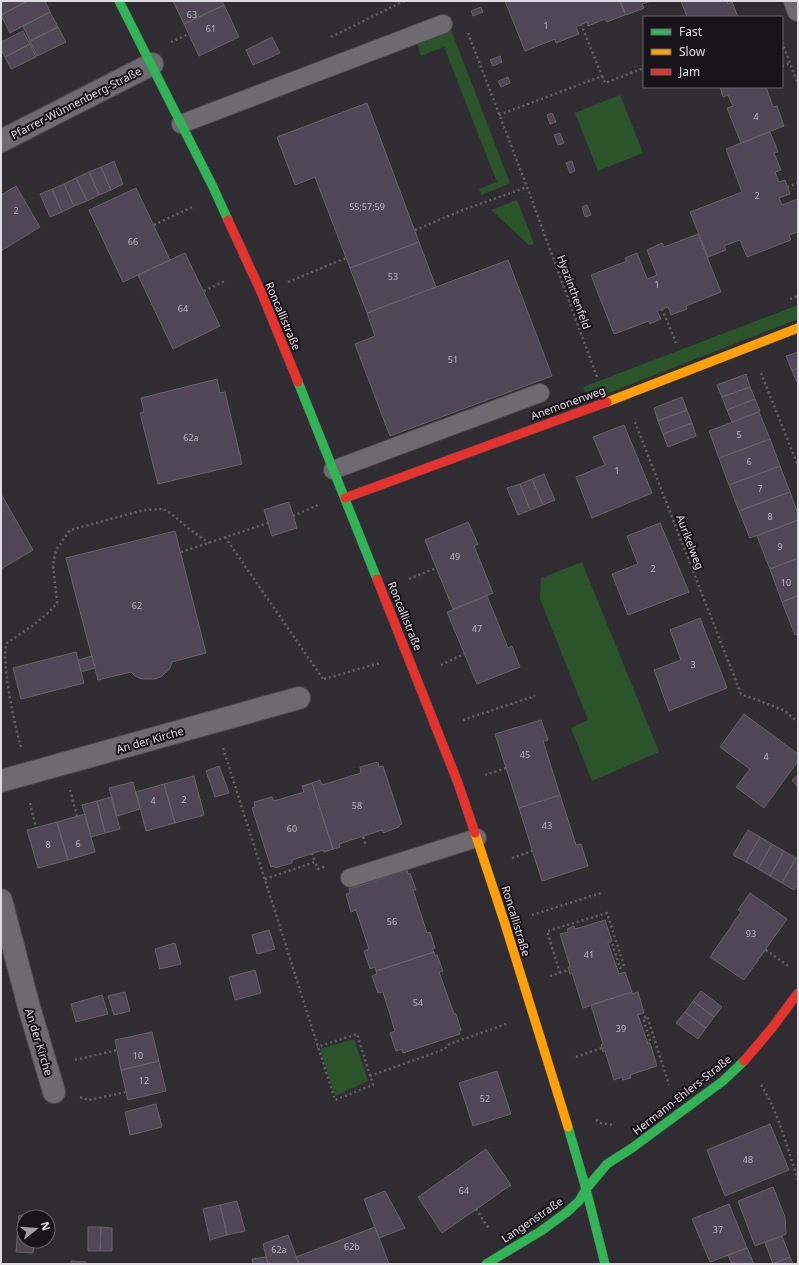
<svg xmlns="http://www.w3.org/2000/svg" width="799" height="1265" viewBox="0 0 799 1265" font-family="'Noto Sans',sans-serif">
  <rect width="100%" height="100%" fill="#302d32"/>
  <!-- green -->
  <path fill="#2b542a" d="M451,30L510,183L482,195L479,189L497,182L444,47L421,56L417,43Z
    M620,95L643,153L598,171L575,113Z
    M517,200L534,244L529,245L491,210Z
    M798,305V319L588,401L583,387Z
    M582,562L659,752L592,781L571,728L588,720L540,599L541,578Z
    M354,1039L368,1081L335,1096L320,1049Z"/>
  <!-- building -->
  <path fill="#514655" stroke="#666368" d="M1,1H28L1,15Z
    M28,1H45L50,12L10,33L1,15Z
    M173,1H222L224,5L184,24Z
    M505,1H620L625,15L607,22L605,19L588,26L587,22L576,27L579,34L556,43L555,39L525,51Z
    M620,1H651L642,4L644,8L626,15Z
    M681,1H727L728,4L732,2L738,17H687Z
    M224,5L239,37L199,56L184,24Z
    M481,7L483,12L473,16L471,11Z
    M50,12L58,27L30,41L23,26Z
    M58,27L66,42L37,56L30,41Z
    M23,31L30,44L5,57L1,50V42Z
    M272,37L280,53L253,65L246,50Z
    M30,44L36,57L11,69L5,57Z
    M500,56L502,62L493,66L490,60Z
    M508,77L510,83L501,87L498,81Z
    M720,87H766L773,107L777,106L784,126L741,143L727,108L733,106L728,95L723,97Z
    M367,103L419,242L350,268L315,177L295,185L277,137Z
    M552,113L556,122L550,124L547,115Z
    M770,132L778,152L774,153L781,170L775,172L779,182L785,180L790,194L779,198L782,205L798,199V232L789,235L791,240L747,257L740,240L724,246L726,250L708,257L690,212L742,192L726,149Z
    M560,133L564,143L558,145L554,135Z
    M114,161L123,184L111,190L101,167Z
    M572,161L575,171L570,173L566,163Z
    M101,167L111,190L99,195L89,172Z
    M89,172L99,195L87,201L76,178Z
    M76,178L87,201L74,206L64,184Z
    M64,184L74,206L62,212L52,189Z
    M16,186L40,227L1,251V195Z
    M136,188L170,260L123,282L89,210Z
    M52,189L62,212L50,217L40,194Z
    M587,205L591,215L585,217L582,207Z
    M698,234L721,292L686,306L687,309L671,315L668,307L657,311L661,319L650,324L649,321L614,334L591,275L627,261L625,258L637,253L647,279L657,275L647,250L662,243L664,247Z
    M419,242L436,287L367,313L350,268Z
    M185,253L220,326L173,349L138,275Z
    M508,260L552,376L390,436L355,344L375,336L367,313Z
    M798,352V368L792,371L786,356Z
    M798,368V384L792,371Z
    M746,374L750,387L722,397L717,385Z
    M217,379L220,393L225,392L242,464L158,484L140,413L144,412L141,398Z
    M750,387L755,399L727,410L722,397Z
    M682,397L687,410L658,421L654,408Z
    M755,399L760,411L732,422L727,410Z
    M687,410L692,423L663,434L658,421Z
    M759,412L770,439L719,458L709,431Z
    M692,423L696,436L668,447L663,434Z
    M624,425L652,493L592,518L576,477L605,465L593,437Z
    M770,439L780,466L729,485L719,458Z
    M780,466L790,492L739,511L729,485Z
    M544,474L555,500L543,505L532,479Z
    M532,479L543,505L530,510L520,484Z
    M520,484L530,510L518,515L507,488Z
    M790,492L798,514V520L750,538L739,511Z
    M1,494L33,550L1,569Z
    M289,502L297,528L272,536L264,510Z
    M798,520V558L770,569L757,536Z
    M468,522L478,544L474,546L493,593L453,609L425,540Z
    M660,523L689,592L628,615L612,574L638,564L627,536Z
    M175,531L206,653L172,662L170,668L161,677L155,679H142L135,676L131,672L98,680L66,558Z
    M798,558V596L782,602L770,569Z
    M487,596L508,648L512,646L520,667L477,684L447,612Z
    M798,596V634L795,635L782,602Z
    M700,618L727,688L669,711L654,670L681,660L670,630Z
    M76,652L84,683L21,699L13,668Z
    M92,656L95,668L81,672L78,660Z
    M744,714L798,754V761L764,808L736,787L750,769L720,747Z
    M541,720L548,740L543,741L560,795L519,808L495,734Z
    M378,762L379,767L383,766L402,824L399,825V827L383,833L382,830L339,844L340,847L333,849L312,783L320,780L322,785L361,773L360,767Z
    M219,766L229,793L215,797L206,771Z
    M798,775V787L792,780Z
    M194,776L204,815L175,823L164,784Z
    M133,782L140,809L117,816L109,788Z
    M312,783L333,849L324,852L323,850L292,860V863L275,868V866L271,867L252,808L255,807L254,802L272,797L274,801L304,792L302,786Z
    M164,784L175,823L146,831L136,792Z
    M560,795L576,845L581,844L588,866L542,881L519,808Z
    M111,797L120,829L105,833L97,801Z
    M97,801L105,833L91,837L82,805Z
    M85,814L95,852L68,860L57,822Z
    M57,822L68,860L38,868L27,830Z
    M748,830L760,837L746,862L733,855Z
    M760,837L772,844L758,869L746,862Z
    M772,844L784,851L770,876L758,869Z
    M784,851L796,858L782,883L770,876Z
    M796,858L798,859V884L794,890L782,883Z
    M407,870L408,874L410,873L416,890H413L427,933L430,932L435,948L432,949L434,952L376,971L375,967L370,969L364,951L369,949L356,910L351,912L346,894L350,893L349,889Z
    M750,893L787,919L744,980L710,957L741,912L738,910Z
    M605,920L612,941L608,943L619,974L625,972L632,992L583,1008L572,973L570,974L568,967L570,966L560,934L568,932L567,929L574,926L575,929Z
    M269,930L275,949L257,954L252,935Z
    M175,943L181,964L160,969L155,949Z
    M434,952L435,956L437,955L443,971L439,972L454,1014H456L461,1030L459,1031L460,1034L403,1053L402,1049L396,1051L390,1033L395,1031L383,992L378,993L372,976L377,974L376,971Z
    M255,970L261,993L235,1000L229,977Z
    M701,991L722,1007L714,1017L693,1001Z
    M125,992L130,1011L114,1015L108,996Z
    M632,992V994L638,992L644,1013L638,1015L648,1044L650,1043L657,1066L630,1075L631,1078L623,1080L622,1077L614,1080L605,1051L603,1052L601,1045L603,1044L591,1005Z
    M102,995L108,1014L76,1022L71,1004Z
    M693,1001L714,1017L706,1028L685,1012Z
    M685,1012L706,1028L698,1039L676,1023Z
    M152,1032L159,1061L121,1070L115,1040Z
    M159,1061L166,1091L128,1100L121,1070Z
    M497,1071L511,1114L473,1126L459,1083Z
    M156,1104L162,1127L130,1135L125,1112Z
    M770,1124L789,1170L725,1196L707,1150Z
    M486,1149L511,1185L442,1233L418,1197Z
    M773,1187L785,1217L786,1234L755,1246L738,1201Z
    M385,1191L405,1228L379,1238L364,1199Z
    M237,1201L245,1231L227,1235L220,1205Z
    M729,1204L747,1248L710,1262L692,1219Z
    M220,1205L227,1235L210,1240L203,1209Z
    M19,1215L35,1216V1217H24V1241H34L33,1253L16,1252Z
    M88,1227H101L100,1251H88Z
    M101,1227L112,1228V1251H100Z
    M375,1227L389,1264H299L296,1257Z
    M288,1235L299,1264H268L263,1244Z
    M782,1236L790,1257L773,1264L765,1243Z
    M747,1248L754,1264H732L728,1255Z
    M266,1257L268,1264H253L252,1259Z
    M790,1257L793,1264H773Z
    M71,1261L86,1262V1264H71Z"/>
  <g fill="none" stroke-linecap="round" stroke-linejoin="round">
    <!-- lane casing -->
    <g stroke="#4d494f" stroke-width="20">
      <path id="lane" d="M181,124L443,24
        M333,470L540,393
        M350,878L477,838"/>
    </g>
    <!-- street casing -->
    <g stroke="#4d494f" stroke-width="24">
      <path id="street" d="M795,1L798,10
        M1,141L152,64
        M1,781L299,698
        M1,900L29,1007L54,1092"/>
    </g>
    <!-- fast casing -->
    <g stroke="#4d494f" stroke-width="10">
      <path id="fast" d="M119,1L213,187L228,220
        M298,382L377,579
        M568,1127L586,1189L605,1264
        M486,1264L541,1231L567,1212L579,1201L586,1189L607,1164L632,1148L723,1081L744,1061"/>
    </g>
    <!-- slow casing -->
    <g stroke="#4d494f" stroke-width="10">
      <path id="slow" d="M607,402L798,328
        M475,833L505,924L568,1127"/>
    </g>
    <!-- jam casing -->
    <g stroke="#4d494f" stroke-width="10">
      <path id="jam" d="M228,220L262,294L298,382
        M345,498L607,402
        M377,579L458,783L475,833
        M744,1061L772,1028L798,993"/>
    </g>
    <!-- path -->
    <path stroke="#656366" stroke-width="2.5" stroke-dasharray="2 3" stroke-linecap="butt" d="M581,24L602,76
      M468,33L527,187L597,377
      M331,37L404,1
      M171,42L189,34
      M782,42L798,84
      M782,66L790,63
      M499,115L602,76L605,83L644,68
      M787,187L798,183
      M154,225L192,207
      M415,230L463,210L527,187
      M288,282L346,258
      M204,291L225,281
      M790,299L798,296
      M662,309L676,343
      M761,373L798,466
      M635,422L741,694L783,710L798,722
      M293,516L318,505
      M225,537L323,679
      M181,552L268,523
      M409,579L436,568
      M441,665L464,654
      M324,679L380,663
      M463,720L535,696
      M21,747C15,729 0,656 7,643C10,640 14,639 17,636C32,626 46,617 57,603L53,565L56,550L70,530L144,510L164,509L174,516L188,528L209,543
      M223,748L335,1100L373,1085L357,1034L317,1047
      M485,775L506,768
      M70,790L77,816
      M30,803L36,828
      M363,837L366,846
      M312,853L315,862
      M512,858L532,851
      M265,879L315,862L318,869L326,866
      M532,915L601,893
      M766,950L790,967
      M560,973L547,931L607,913L624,966L620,968L619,965L612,943
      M550,976L569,970
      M650,1041L643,1018L647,1016L669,1085
      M576,1057L602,1048
      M75,1060L117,1050
      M370,1076L445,1049L447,1045L506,1024
      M761,1085C778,1111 788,1150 798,1180
      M80,1097L89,1100L126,1092
      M596,1120L600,1123L613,1125
      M476,1209L489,1229"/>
    <!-- lane -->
    <use href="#lane" stroke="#6e6b70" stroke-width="18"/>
    <!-- street -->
    <use href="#street" stroke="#6e6b70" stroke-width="22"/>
    <!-- fast -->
    <use href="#fast" stroke="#30b455" stroke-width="9"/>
    <!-- slow -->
    <use href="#slow" stroke="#ff9f0a" stroke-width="9"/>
    <!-- jam -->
    <use href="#jam" stroke="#e5322d" stroke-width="9"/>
  </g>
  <g text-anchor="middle" stroke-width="4" stroke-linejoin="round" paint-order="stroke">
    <!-- number labels -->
    <g font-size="9" fill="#bcb6c0">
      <text x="192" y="18">63</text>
      <text x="546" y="29">1</text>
      <text x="211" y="32">61</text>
      <text x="756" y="120">4</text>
      <text x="757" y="199">2</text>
      <text x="367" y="210">55;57;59</text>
      <text x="16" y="214">2</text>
      <text x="133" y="245">66</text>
      <text x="393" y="280">53</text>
      <text x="657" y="288">1</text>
      <text x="183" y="312">64</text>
      <text x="453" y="363">51</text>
      <text x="739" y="438">5</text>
      <text x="191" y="441">62a</text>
      <text x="749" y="465">6</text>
      <text x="617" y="474">1</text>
      <text x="760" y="492">7</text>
      <text x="770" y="520">8</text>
      <text x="780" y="550">9</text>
      <text x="455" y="560">49</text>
      <text x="653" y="572">2</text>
      <text x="786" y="586">10</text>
      <text x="137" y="609">62</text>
      <text x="477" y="632">47</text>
      <text x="693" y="668">3</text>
      <text x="525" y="758">45</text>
      <text x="766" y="760">4</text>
      <text x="184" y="803">2</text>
      <text x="153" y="804">4</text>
      <text x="357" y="809">58</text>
      <text x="547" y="829">43</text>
      <text x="292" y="832">60</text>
      <text x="78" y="847">6</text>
      <text x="48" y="848">8</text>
      <text x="392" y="925">56</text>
      <text x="751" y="937">93</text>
      <text x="589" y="958">41</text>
      <text x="418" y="1006">54</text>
      <text x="621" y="1032">39</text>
      <text x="138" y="1059">10</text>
      <text x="144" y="1084">12</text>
      <text x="485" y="1102">52</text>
      <text x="748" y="1163">48</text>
      <text x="464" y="1194">64</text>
      <text x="718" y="1233">37</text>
      <text x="352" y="1250">62b</text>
      <text x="279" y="1253">62a</text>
    </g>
    <!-- street labels -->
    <g font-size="11" fill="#e0dce3" stroke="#171419">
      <text transform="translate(76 103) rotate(-27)" y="4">Pfarrer-Wünnenberg-Straße</text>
      <text transform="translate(574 292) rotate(70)" y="4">Hyazinthenfeld</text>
      <text transform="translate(283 316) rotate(67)" y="4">Roncallistraße</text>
      <text transform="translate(568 403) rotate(-20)" y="4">Anemonenweg</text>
      <text transform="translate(690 542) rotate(69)" y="4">Aurikelweg</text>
      <text transform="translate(405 616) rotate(68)" y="4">Roncallistraße</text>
      <text transform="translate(150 740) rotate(-16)" y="4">An der Kirche</text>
      <text transform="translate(516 921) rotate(73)" y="4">Roncallistraße</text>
      <text transform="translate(39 1042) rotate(73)" y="4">An der Kirche</text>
      <text transform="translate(682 1095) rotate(-38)" y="4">Hermann-Ehlers-Straße</text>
      <text transform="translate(532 1220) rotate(-34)" y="4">Langenstraße</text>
    </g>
  </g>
  <!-- border -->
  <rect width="799" height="1265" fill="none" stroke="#e0dce3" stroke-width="4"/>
  <!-- legend -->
  <rect x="643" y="16" width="140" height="72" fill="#171419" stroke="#67646a"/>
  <rect x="651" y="29" width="20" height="6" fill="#30b455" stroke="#67646a"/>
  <text x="679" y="36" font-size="12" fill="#e0dce3">Fast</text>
  <rect x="651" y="49" width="20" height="6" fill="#ff9f0a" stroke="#67646a"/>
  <text x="679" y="56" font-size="12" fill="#e0dce3">Slow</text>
  <rect x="651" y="69" width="20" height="6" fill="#e5322d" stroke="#67646a"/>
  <text x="679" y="76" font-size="12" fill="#e0dce3">Jam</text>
  <!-- north arrow -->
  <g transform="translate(36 1229) rotate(73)"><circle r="19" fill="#171419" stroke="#67646a"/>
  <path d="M0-3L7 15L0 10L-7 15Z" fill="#a29fa5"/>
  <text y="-6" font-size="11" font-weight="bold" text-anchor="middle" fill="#e0dce3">N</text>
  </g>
</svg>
